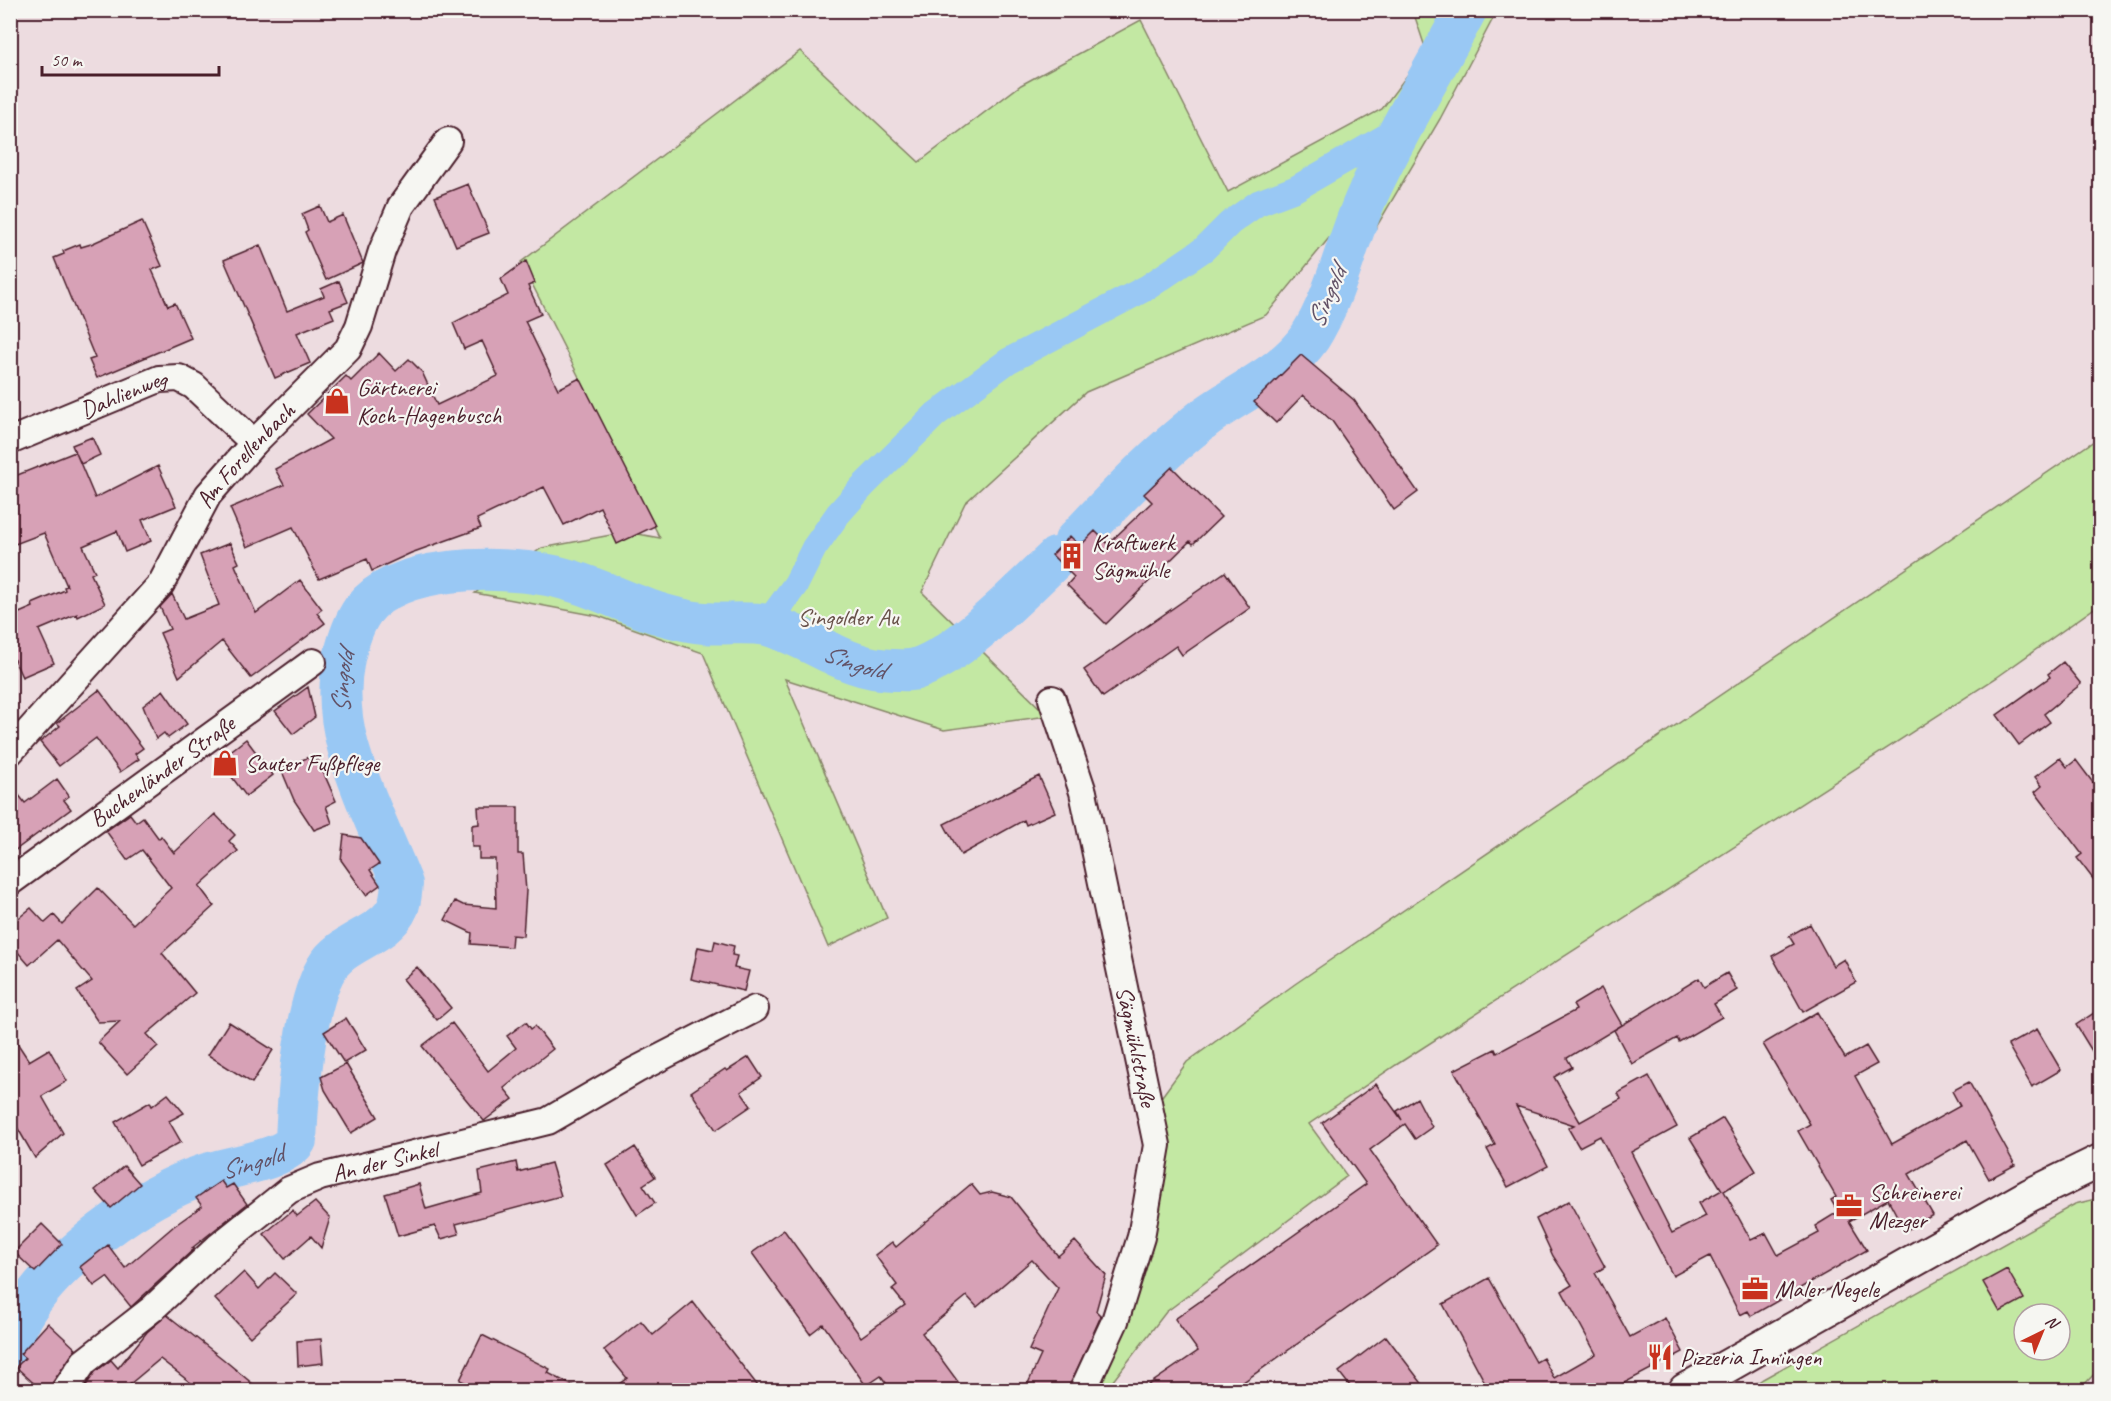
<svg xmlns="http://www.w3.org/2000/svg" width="2111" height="1401" viewBox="0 0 2111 1401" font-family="Caveat,sans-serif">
  <rect width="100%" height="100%" fill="#eddce0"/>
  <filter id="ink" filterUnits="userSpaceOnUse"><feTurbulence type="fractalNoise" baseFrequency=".0167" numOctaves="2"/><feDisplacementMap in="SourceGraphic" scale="12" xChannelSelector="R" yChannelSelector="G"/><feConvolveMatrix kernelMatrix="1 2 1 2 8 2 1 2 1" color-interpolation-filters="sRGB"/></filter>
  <g filter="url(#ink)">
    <!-- green -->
    <path fill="#c3e8a3" stroke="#868467" stroke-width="1.5" fill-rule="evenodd" d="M1413,11H1497L1440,119L1361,253L1329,238L1266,315L1086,392L965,503L922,592L1048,716L944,730L785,679L887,918L828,947L703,653L598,616L475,593L542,548L627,532L660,538L521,262L800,51L919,162L1021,85L1141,20L1228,192L1382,109L1426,50Z
      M2100,437V604L1996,678L1396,1065L1309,1124L1347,1176L1166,1312L1106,1390H1095L1140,1287L1162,1152L1157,1103L1187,1062L1295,984Z
      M2100,1198V1368L2079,1390H1759L1757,1383L1763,1379L2075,1204ZM2024,1314H2060V1350H2024Z"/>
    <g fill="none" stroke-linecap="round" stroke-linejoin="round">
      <!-- canal -->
      <path stroke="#99c8f4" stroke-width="26" d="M766,625L796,584L814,548L838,514L863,486L936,414L1008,361L1148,287L1204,249L1230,223L1258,203L1295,189L1399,129"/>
      <!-- river -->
      <g stroke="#99c8f4" stroke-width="42">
        <path d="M1075,541C1116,498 1155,456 1203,419C1238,392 1284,375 1310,337C1336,296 1346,243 1366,198C1395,134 1433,73 1466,10"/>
        <path id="s1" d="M10,1345C14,1335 17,1324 22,1315C55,1259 143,1195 204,1175C227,1167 285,1160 296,1140C298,1095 304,1007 326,969C342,940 385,937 398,907C401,900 401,891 402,884C384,839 361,793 348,747C340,718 338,687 344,658C348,641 353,624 363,610C398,564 498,566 548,575C586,582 620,601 657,613C672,617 689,622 704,623C724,625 747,621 767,625C812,637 846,671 895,670C901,670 909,671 916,669C960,655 1021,591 1056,558"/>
      </g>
    </g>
    <!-- building -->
    <path fill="#d7a1b6" stroke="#4a1f2b" stroke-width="1.5" d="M468,184L489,233L456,246L435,197Z
      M320,206L327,222L343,215L363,263L326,280L305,232L308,230L302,214Z
      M142,221L162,266L152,270L168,306L175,303L191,338L97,378L89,360L95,358L54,258L64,254L63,251L80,244L81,247L91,244Z
      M260,245L287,311L324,296L321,289L339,281L348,302L330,309L334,318L297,333L310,363L275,378L224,260Z
      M526,261L535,283L528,286L541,314L525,321L558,389L580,378L655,526L617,544L600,507L564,525L544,487L477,519L481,528L411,553L372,571L367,559L319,579L293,527L247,547L230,508L284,485L275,469L331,439L307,414L346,376L351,381L379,353L396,371L409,359L422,372L437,405L498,376L482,341L464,349L453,323L508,295L501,279Z
      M1301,355L1354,400L1418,492L1394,510L1332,421L1303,395L1276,423L1254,402Z
      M92,437L100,455L81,464L76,453L95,498L158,466L176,506L142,520L151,541L125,552L117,531L83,546L95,572L91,574L105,604L78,617L77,614L39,630L54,663L22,677L10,651V617L33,607L32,604L65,590L64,587L67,586L44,533L10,546V478L75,452L72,445Z
      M1172,467L1221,517L1193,544L1190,541L1106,624L1067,585L1074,577L1052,555L1070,536L1080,546L1095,531L1108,544L1152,502L1144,494Z
      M230,543L239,563L235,565L256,613L300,580L322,609L317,613L325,623L251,678L222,641L179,677L160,633L170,629L160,607L172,594L184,619L219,605L200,555Z
      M1225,572L1250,608L1182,655L1176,646L1103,697L1084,670Z
      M2063,662L2081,684L2044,714L2050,722L2019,745L1997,715L2050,677L2048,674Z
      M308,687L315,717L293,734L275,711Z
      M99,690L143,748L135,754L139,759L120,772L96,738L59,766L40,742L60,726L57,723Z
      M163,690L187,724L168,738L164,733L156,739L143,706Z
      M246,739L273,775L246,796L219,760Z
      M309,757L312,762L318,760L336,801L326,806L332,823L314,830L294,800L281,769Z
      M2060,758L2067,767L2076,760L2100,792V888L2077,858L2082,854L2035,792L2042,786L2035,777Z
      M1039,776L1055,812L1026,825L1024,820L961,855L944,824Z
      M57,779L69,796L64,800L71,809L10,854V784L25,803Z
      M478,807H518V854H523L526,891L523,936L512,935L511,947L471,944L472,933L445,920L455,901L463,905L496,908L495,859H479V847H472V825L479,824Z
      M130,814L136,822L143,817L159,839L161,836L174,853L215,814L235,835L229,841L238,851L199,886L214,906L162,953L195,993L147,1034L158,1046L127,1074L98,1042L120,1021L98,1022L77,991L92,981L57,940L29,965L10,943V925L31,908L45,923L54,915L62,924L98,888L133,924L171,888L142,850L127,860L106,831Z
      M344,835L361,838L379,864L370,870L380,885L366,895L341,860Z
      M1810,924L1833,966L1844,959L1856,982L1803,1012L1772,956L1794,944L1789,936Z
      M715,941L734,946L732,955L737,956L734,968L749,971L744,991L691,979L698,947L713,950Z
      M417,967L451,1008L437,1020L403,979Z
      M1727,973L1737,990L1714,1004L1722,1017L1679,1042L1677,1038L1632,1064L1614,1030L1699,978L1704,987Z
      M1601,988L1622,1025L1567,1058L1572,1067L1554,1077L1580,1122L1621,1099L1618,1093L1649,1076L1677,1127L1631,1152L1672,1233L1706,1216L1699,1203L1722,1190L1690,1138L1723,1118L1756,1171L1724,1191L1751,1240L1766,1233L1778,1255L1819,1233L1815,1226L1838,1212L1831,1200L1836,1197L1798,1131L1810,1124L1763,1044L1817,1012L1845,1058L1866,1046L1877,1064L1855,1076L1892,1144L1960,1106L1952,1091L1969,1082L2015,1165L1989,1179L1967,1140L1909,1174L1933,1215L1905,1231L1888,1199L1849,1221L1867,1250L1751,1316L1748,1311L1740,1315L1710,1256L1673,1276L1600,1136L1579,1147L1568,1128L1574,1125L1516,1106L1548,1166L1508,1187L1487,1149L1495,1145L1454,1070L1495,1049L1497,1053L1576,1010L1573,1005Z
      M2100,1009V1064L2076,1025Z
      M346,1018L366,1050L344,1063L324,1032Z
      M229,1022L273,1050L252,1083L208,1055Z
      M526,1022L531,1029L535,1026L553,1049L504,1088L513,1099L484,1121L422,1046L452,1023L488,1071L516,1048L507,1036Z
      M2037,1029L2061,1070L2032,1087L2008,1045Z
      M10,1032L29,1061L49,1049L67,1081L42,1096L63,1133L35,1158L10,1115Z
      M749,1057L762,1077L741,1092L751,1106L716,1130L691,1092L725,1069L727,1071Z
      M346,1064L378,1117L351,1133L325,1090L321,1077Z
      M1376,1084L1402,1120L1397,1111L1417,1098L1432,1127L1415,1139L1405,1124L1370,1150L1437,1245L1232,1390H1141L1198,1351L1175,1319L1366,1184L1322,1123Z
      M168,1094L184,1113L169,1121L181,1142L139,1165L115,1122L150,1102L152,1106Z
      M635,1147L655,1177L643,1185L655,1203L637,1215L607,1165Z
      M516,1162L518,1172L551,1163L561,1196L456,1224L459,1234L441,1239L435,1226L398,1236L385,1194L419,1184L426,1209L482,1193L479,1171Z
      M124,1166L140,1184L111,1208L95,1190Z
      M221,1181L226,1188L233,1184L247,1204L192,1248L194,1249L131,1307L107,1277L94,1286L80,1267L108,1245L125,1268L174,1226L202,1206L196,1198Z
      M971,1184L980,1195L992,1192L1011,1197L1058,1256L1075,1241L1106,1275L1096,1311L1101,1316L1068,1390H1025L1041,1355L1029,1350L1058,1288L1032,1260L977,1307L967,1296L922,1333L964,1390H891L881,1376L866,1386L823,1324L810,1334L752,1253L784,1230L861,1337L905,1305L892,1289L897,1285L875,1255L892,1242L896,1247Z
      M1569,1201L1605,1267L1595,1273L1630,1337L1665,1318L1683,1352L1611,1390H1489L1443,1304L1489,1278L1536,1362L1543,1358L1554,1378L1596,1354L1562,1291L1572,1285L1553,1256L1536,1219Z
      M315,1202L330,1218L321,1248L311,1236L285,1259L264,1234L293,1210L297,1216Z
      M42,1224L62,1244L35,1272L14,1252Z
      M2007,1269L2024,1299L2000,1312L1983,1282Z
      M244,1272L259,1289L275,1273L297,1294L250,1337L215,1299Z
      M693,1302L761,1390H611L627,1378L604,1350L641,1321L653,1335Z
      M167,1315L223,1359L260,1390H200L160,1359L130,1384L135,1390H83L95,1372L111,1360L118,1368L147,1332Z
      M48,1323L76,1349L53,1382L50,1390H41L16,1367L25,1358L20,1354Z
      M482,1335L550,1369L548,1373L581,1390H481L460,1380Z
      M1386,1336L1427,1390H1353L1339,1372Z
      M321,1339L323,1363L298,1366L297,1341Z"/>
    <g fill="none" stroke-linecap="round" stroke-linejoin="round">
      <!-- minor casing -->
      <g stroke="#4a1f2b" stroke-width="30">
        <g id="minor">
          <path id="s2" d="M10,441L159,379L179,378L194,386L254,443"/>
          <path id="s3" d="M1052,699L1083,792L1157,1145L1141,1237L1115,1321L1083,1390"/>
          <path id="s4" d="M10,752L161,584L208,495L254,443L348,349L359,326L382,251L401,206L448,141"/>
          <path id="s5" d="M10,882L313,662"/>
          <path id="s6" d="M65,1390L84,1362L152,1309L218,1247L289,1190L320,1177L548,1121L636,1070L755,1009"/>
        </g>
      </g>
      <!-- major casing -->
      <g stroke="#4a1f2b" stroke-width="36">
        <path id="major" d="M1685,1390L2030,1195L2100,1161"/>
      </g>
      <!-- minor -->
      <use href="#minor" stroke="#f6f6f2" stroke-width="26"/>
      <!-- major -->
      <use href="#major" stroke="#f6f6f2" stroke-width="32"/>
    </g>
  </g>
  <!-- icons -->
  <defs>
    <g id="shop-bare" transform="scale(2.07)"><path d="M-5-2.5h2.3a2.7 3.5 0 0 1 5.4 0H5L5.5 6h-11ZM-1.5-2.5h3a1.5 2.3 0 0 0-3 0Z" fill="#c8321e" stroke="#f6f6f2" stroke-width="2.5" paint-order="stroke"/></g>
    <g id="building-bare" transform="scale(2.07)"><path d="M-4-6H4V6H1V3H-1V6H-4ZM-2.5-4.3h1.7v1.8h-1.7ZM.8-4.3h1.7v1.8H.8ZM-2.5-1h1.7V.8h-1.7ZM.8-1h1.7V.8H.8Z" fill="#c8321e" stroke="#f6f6f2" stroke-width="2.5" paint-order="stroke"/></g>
    <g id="office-bare" transform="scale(2.07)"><path d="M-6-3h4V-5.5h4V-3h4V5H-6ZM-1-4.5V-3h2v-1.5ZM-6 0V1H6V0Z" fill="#c8321e" stroke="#f6f6f2" stroke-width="2.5" paint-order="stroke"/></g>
    <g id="restaurant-bare" transform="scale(2.07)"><path d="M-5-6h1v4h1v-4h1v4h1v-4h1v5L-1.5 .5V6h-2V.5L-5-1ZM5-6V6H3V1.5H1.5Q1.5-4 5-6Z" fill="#c8321e" stroke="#f6f6f2" stroke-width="2.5" paint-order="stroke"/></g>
  </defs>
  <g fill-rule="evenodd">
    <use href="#shop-bare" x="337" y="401"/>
    <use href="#building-bare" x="1072" y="556"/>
    <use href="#shop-bare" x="225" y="763"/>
    <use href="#office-bare" x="1849" y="1206"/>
    <use href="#office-bare" x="1755" y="1289"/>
    <use href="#restaurant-bare" x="1660" y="1357"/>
  </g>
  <g text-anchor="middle" stroke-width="4.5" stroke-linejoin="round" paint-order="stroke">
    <!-- poi labels -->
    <g font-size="24" fill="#4a1f2b" stroke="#f6f6f2" text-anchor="start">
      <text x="357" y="395">Gärtnerei<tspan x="357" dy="28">Koch-Hagenbusch</tspan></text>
      <text x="1092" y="550">Kraftwerk<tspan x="1092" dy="28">Sägmühle</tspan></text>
      <text x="245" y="771">Sauter Fußpflege</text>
      <text x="1869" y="1200">Schreinerei<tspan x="1869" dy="28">Mezger</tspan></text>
      <text x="1775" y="1297">Maler Negele</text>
      <text x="1680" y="1365">Pizzeria Inningen</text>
    </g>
    <!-- street labels -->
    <g font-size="24" fill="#4a1f2b" stroke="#f6f6f2">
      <text dy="8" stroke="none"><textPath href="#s2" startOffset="123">Dahlienweg</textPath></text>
      <text dy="8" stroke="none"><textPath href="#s4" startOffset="381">Am Forellenbach</textPath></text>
      <text dy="8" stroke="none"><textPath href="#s5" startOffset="188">Buchenländer Straße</textPath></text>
      <text dy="8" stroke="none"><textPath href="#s3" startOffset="358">Sägmühlstraße</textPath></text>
      <text dy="8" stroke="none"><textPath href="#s6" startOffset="402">An der Sinkel</textPath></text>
    </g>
    <!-- park labels -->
    <g font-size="24" fill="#685149" stroke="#f6f6f2">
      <text x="848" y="625">Singolder Au</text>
    </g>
    <!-- water labels -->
    <g font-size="26" font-style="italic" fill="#625267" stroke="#f6f6f2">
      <text transform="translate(1326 297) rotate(-67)" y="9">Singold</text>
      <text dy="9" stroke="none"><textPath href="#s1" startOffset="1467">Singold</textPath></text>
      <text dy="9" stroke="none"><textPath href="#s1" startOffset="873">Singold</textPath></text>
      <text dy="9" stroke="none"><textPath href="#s1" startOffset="315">Singold</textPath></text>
    </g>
  </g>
  <!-- margin -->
  <rect width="2111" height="1401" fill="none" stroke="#f6f6f2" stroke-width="36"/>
  <rect x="18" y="18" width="2075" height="1365" fill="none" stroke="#4a1f2b" stroke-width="2" filter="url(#ink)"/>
  <!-- north arrow -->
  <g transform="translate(2042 1332) rotate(43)"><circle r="28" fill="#f6f6f2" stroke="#b1a0a2" stroke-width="1.5"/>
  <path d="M0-4.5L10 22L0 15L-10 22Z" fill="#c8321e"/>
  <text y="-9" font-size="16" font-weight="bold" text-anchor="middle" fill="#4a1f2b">N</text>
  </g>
  <!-- scale -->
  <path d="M42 66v9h177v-9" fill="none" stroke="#4a1f2b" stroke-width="3"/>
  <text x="51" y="66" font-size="18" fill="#4a1f2b" stroke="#f6f6f2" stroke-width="4.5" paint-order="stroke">50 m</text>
</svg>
